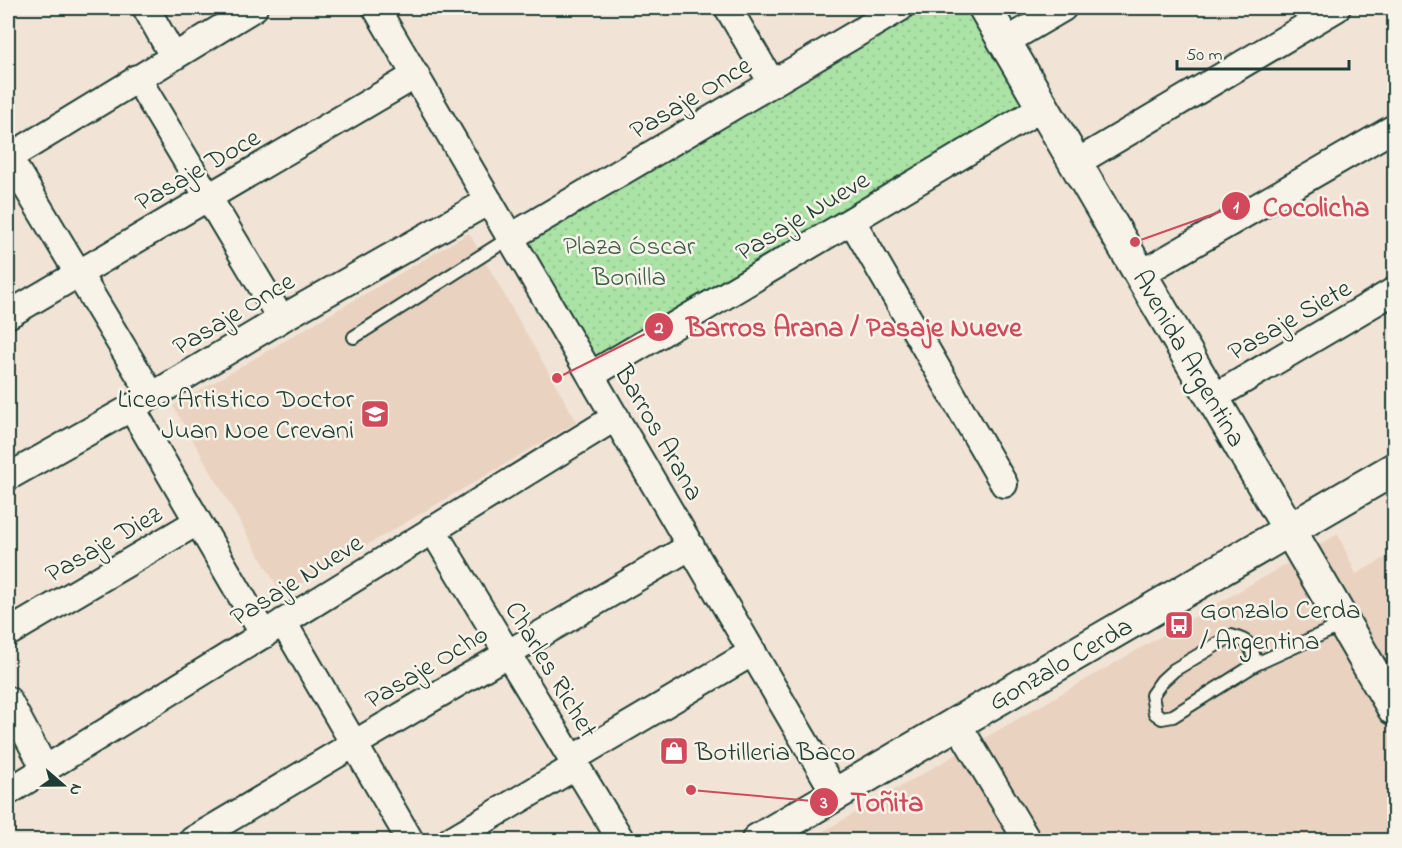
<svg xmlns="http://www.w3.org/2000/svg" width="1402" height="848" viewBox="0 0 1402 848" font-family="'Indie Flower',sans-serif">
  <defs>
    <pattern id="park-dots" width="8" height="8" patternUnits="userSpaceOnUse" patternTransform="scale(1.5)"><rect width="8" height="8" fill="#abe3a6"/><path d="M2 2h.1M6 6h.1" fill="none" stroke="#93c490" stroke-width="1.8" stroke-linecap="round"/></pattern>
  </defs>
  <rect width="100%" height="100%" fill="#f1e4d6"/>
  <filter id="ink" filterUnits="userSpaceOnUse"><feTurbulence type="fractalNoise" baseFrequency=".0167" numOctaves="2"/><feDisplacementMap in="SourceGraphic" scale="12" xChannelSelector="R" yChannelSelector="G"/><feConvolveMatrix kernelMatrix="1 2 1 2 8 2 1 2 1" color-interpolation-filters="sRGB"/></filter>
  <g filter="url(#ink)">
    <!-- built -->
    <path fill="#ead2c0" d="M469,233L577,422L282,595L173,406Z
      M1338,534L1356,574L1394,553V840H808Z"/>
    <!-- park -->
    <path fill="url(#park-dots)" stroke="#65906d" stroke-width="1.5" d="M924,8H971L1025,106L594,361L526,242Z"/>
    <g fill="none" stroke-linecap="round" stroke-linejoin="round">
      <!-- service casing -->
      <g stroke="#1f3d34" stroke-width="16">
        <path id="service" d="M354,337L511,237
          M1256,664C1250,645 1252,642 1231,636L1174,670L1162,681L1152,695L1155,713L1162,718L1173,716L1256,664L1344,624"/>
      </g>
      <!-- minor casing -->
      <g stroke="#1f3d34" stroke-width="30">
        <path id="minor" d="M146,8L173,56
          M376,8L836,795
          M728,8L772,83
          M1005,42L1063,8
          M137,78L281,319
          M8,158L254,8
          M9,158L152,396
          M1076,163L1337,8
          M852,221L1004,484
          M511,237L900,8
          M1141,274L1394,128
          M8,315L416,75
          M591,375L1043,107
          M1213,398L1394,291
          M131,407L264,635
          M8,477L152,396L281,319L489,201
          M432,529L621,840
          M283,622L410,840
          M8,633L197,522
          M8,700L45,769
          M957,723L1027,840
          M572,759L753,652
          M8,792L616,417
          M193,840L354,744L691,546
          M451,840L576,766"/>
      </g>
      <!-- tertiary casing -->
      <g stroke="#1f3d34" stroke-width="36">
        <path id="tertiary" d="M985,8L1394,709
          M758,840L957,723L1394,469"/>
      </g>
      <!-- service -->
      <use href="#service" stroke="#f7f3e8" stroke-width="12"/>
      <!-- minor -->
      <use href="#minor" stroke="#f7f3e8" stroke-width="26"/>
      <!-- tertiary -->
      <use href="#tertiary" stroke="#f7f3e8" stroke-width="32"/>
    </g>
  </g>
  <!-- icons -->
  <defs>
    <g id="school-square" transform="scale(1.5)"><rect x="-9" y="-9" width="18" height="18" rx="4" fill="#d1495b" stroke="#f7f3e8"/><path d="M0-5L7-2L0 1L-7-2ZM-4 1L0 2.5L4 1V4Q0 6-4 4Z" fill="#fff"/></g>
    <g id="bus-square" transform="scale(1.5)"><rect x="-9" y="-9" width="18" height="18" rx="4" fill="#d1495b" stroke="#f7f3e8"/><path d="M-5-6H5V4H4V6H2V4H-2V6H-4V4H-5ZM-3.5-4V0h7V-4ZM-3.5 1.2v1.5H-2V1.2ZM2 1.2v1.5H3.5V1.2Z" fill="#fff"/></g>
    <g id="shop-square" transform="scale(1.5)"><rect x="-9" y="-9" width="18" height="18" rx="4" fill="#d1495b" stroke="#f7f3e8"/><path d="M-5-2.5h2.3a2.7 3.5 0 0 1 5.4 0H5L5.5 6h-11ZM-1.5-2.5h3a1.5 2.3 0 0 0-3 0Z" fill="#fff"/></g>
  </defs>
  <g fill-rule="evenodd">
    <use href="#school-square" x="375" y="414"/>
    <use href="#bus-square" x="1179" y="625"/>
    <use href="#shop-square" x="674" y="751"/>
  </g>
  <g text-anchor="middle" stroke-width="5" stroke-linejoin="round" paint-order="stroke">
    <!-- street labels -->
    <g font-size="27" fill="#1f3d34" stroke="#f7f3e8">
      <text transform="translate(690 97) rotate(-31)" y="9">Pasaje Once</text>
      <text transform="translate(197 169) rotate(-30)" y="9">Pasaje Doce</text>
      <text transform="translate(802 215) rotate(-31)" y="9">Pasaje Nueve</text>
      <text transform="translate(233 313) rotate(-31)" y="9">Pasaje Once</text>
      <text transform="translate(1289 319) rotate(-30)" y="9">Pasaje Siete</text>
      <text transform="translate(1190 358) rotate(60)" y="9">Avenida Argentina</text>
      <text transform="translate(660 432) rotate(60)" y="9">Barros Arana</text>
      <text transform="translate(103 543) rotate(-30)" y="9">Pasaje Diez</text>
      <text transform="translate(296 579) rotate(-32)" y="9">Pasaje Nueve</text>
      <text transform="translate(1060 663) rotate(-30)" y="9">Gonzalo Cerda</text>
      <text transform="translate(426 666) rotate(-31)" y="9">Pasaje Ocho</text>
      <text transform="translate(552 669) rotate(59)" y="9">Charles Richet</text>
    </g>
    <!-- park labels -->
    <g font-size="27" fill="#3b5e4b" stroke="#f7f3e8">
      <text x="629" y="254">Plaza Óscar<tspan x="629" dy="31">Bonilla</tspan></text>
    </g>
    <!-- poi labels -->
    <g font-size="27" fill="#1f3d34" stroke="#f7f3e8" text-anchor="start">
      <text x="354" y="407" text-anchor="end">Liceo Artistico Doctor<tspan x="354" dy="31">Juan Noe Crevani</tspan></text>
      <text x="1200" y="618">Gonzalo Cerda<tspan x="1200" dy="31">/ Argentina</tspan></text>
      <text x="695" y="760">Botilleria Baco</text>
    </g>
  </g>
  <!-- callouts -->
  <path fill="none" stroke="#d1495b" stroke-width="2" d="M1135 242L1236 206M557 378L659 327M691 790L824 802"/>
  <g fill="#d1495b" stroke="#f7f3e8" stroke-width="2">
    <circle cx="1135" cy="242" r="6"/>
    <circle cx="557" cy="378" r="6"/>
    <circle cx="691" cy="790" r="6"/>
    <circle cx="1236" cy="206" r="15"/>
    <circle cx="659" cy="327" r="15"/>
    <circle cx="824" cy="802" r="15"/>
  </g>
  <g font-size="18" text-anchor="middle" font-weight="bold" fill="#fff">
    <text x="1236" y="212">1</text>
    <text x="659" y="333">2</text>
    <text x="824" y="808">3</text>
  </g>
  <g font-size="28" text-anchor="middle" font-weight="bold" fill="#d1495b" stroke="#f7f3e8" stroke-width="5" stroke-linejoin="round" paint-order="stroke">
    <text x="1316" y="216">Cocolicha</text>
    <text x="854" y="336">Barros Arana / Pasaje Nueve</text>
    <text x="887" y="811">Toñita</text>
  </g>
  <!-- margin -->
  <rect width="1402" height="848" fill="none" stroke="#f7f3e8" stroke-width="30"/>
  <rect x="15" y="15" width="1372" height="818" fill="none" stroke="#1f3d34" stroke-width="2" filter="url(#ink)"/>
  <!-- north arrow -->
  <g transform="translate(63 785) rotate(110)" stroke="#f7f3e8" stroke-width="4.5" paint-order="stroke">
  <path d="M0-4.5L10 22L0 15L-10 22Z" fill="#1f3d34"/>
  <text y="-9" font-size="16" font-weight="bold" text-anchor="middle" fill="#1f3d34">N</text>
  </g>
  <!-- scale -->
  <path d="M1177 60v9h172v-9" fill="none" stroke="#1f3d34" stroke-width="3"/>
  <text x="1186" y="60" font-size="18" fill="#1f3d34" stroke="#f7f3e8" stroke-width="4.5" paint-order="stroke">50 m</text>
</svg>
